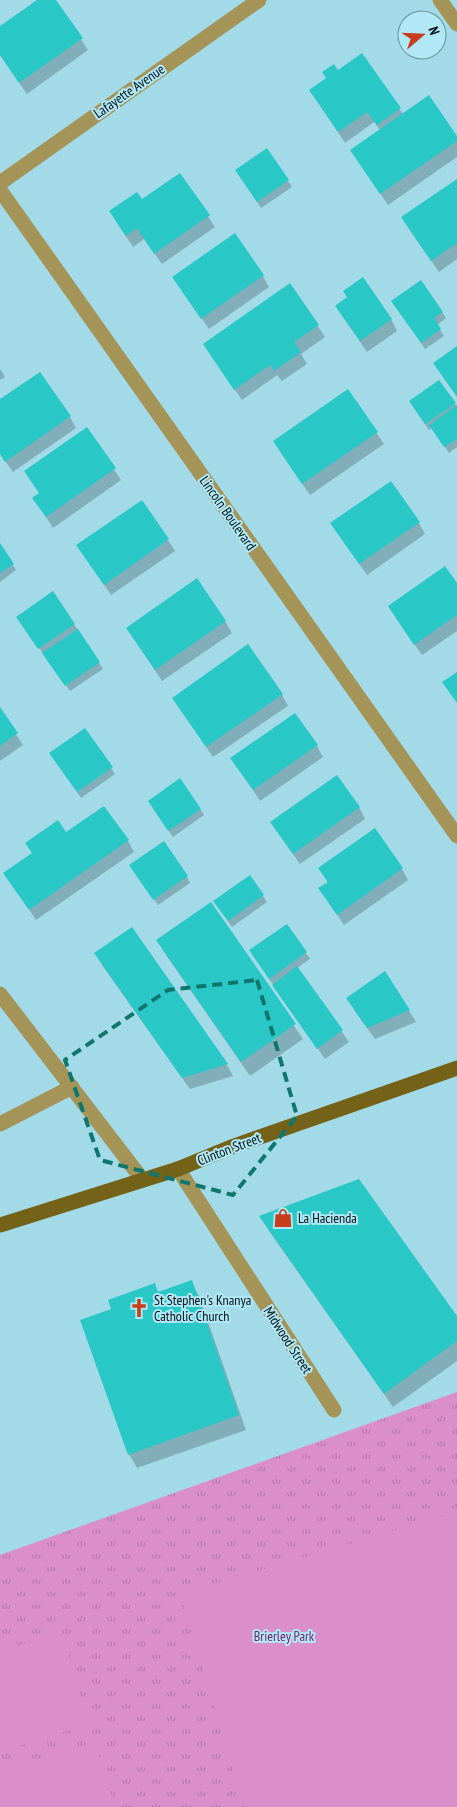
<svg xmlns="http://www.w3.org/2000/svg" width="457" height="1807" viewBox="0 0 457 1807" font-family="'PT Sans Narrow',sans-serif">
  <defs>
    <pattern id="park-tufts" width="24" height="20" patternUnits="userSpaceOnUse" patternTransform="scale(1.25)"><rect width="24" height="20" fill="#da8eca"/><path d="M3 7l-1-3M5 7V3M7 7l1-3M15 17l-1-3M17 17v-4M19 17l1-3" fill="none" stroke="#b979ad"/></pattern>
  </defs>
  <rect width="100%" height="100%" fill="#a3dae8"/>
  <!-- park -->
  <path fill="url(#park-tufts)" d="M457,1392V1807H0V1555Z"/>
  <!-- pitch -->
  <path fill="#da8eca" d="M457,1512V1807H244L180,1594Z
    M61,1632L89,1724L0,1752V1651Z
    M95,1742L115,1807H0V1772Z"/>
  <!-- shadow -->
  <path fill="#0003" d="M39,0H55L88,50L27,94L0,55V28Z
    M362,55L403,114L457,138V157L388,205L358,161L380,130L374,122L345,143L311,91Z
    M180,174L215,227L162,264L144,239L133,247L117,223L142,201Z
    M240,176L288,181L292,187L261,208Z
    M457,180V259L439,272L409,229Z
    M263,276L269,287L209,329L181,289Z
    M290,284L325,337L301,354L307,364L282,381L277,375L242,400L211,355Z
    M397,307L442,312L446,318L437,325L444,336L425,349Z
    M343,317L391,319L397,331L367,352Z
    M0,369L5,377L0,380Z
    M348,391L384,444L310,495L281,453Z
    M0,400L70,417L76,428L13,472L0,454Z
    M455,404L457,407V447L449,453L432,428L429,430L414,408Z
    M87,429L121,480L53,528L41,509L40,494Z
    M419,523L425,534L367,575L339,535Z
    M168,540L175,551L111,595L85,557Z
    M0,545L16,570L0,582Z
    M457,585V631L422,655L396,618Z
    M225,621L232,633L162,681L128,629Z
    M21,623L74,624L103,669L70,691Z
    M282,695L288,706L213,757L173,698Z
    M0,709L23,745L0,761Z
    M85,729L115,774L81,798L54,759Z
    M317,746L323,757L260,801L232,758Z
    M359,807L365,819L300,864L278,833Z
    M153,808L200,809L204,815L173,837Z
    M66,834L128,841L134,852L36,920L5,873Z
    M320,868L402,869L408,880L344,925L327,900L328,883Z
    M134,871L187,877L190,883L158,905Z
    M250,877L267,902L232,927L218,907Z
    M211,904L303,1039L250,1076L166,955L158,941Z
    M287,926L310,959L297,968L349,1042L325,1059L254,957Z
    M131,928L227,1065L233,1076L190,1089L102,965Z
    M385,972L416,1022L375,1039L354,1010Z
    M261,1217L457,1319V1361L393,1407L269,1231Z
    M191,1282L199,1296L246,1430L137,1468L129,1454L113,1310L154,1285L159,1293Z"/>
  <!-- building -->
  <path fill="#2ac7c7" d="M37,0H56L83,38L19,83L0,55V26Z
    M362,53L401,108L377,125L367,112L338,132L309,90L326,78L322,72L334,64L338,70Z
    M429,95L457,136V141L380,194L350,150Z
    M267,148L289,180L257,202L235,170Z
    M180,173L210,215L154,254L137,228L126,236L109,211L137,192L142,199Z
    M457,179V243L431,261L401,217Z
    M235,233L264,275L201,319L172,277Z
    M363,277L392,319L360,341L335,306L347,297L343,291Z
    M421,280L443,312L434,318L441,329L421,343L391,301Z
    M290,283L319,325L294,342L301,352L274,371L270,365L234,390L203,344Z
    M457,346V397L433,363Z
    M40,372L71,416L5,462L0,454V399Z
    M439,380L456,403L425,424L409,401Z
    M348,389L378,432L302,484L273,441Z
    M457,405V439L444,447L429,425Z
    M87,427L116,468L46,517L32,498L39,493L24,471Z
    M391,481L420,522L359,564L330,523Z
    M142,500L169,539L104,585L76,545Z
    M0,543L14,564L0,573Z
    M445,566L457,583V615L414,645L388,606Z
    M197,578L226,621L155,670L126,628Z
    M53,591L75,624L38,649L16,617Z
    M78,629L100,662L65,686L42,653Z
    M248,644L283,694L206,747L172,698Z
    M457,672V703L442,682Z
    M0,707L18,733L0,746Z
    M295,713L318,745L253,790L230,758Z
    M85,728L113,767L77,792L49,753Z
    M337,775L360,807L293,854L270,822Z
    M180,778L201,809L168,831L148,801Z
    M104,806L129,840L29,910L3,873L32,853L25,843L58,820L66,832Z
    M375,828L403,868L337,915L318,888L328,882L318,868Z
    M164,841L188,876L153,900L129,865Z
    M250,875L264,895L228,921L213,901Z
    M211,902L296,1024L241,1062L156,940Z
    M287,924L307,952L269,979L249,950Z
    M132,927L228,1064L182,1078L94,953Z
    M297,966L343,1030L317,1049L272,985Z
    M385,971L410,1010L367,1028L346,998Z
    M359,1179L457,1316V1341L384,1394L259,1216Z
    M192,1280L239,1415L128,1455L80,1320L111,1309L108,1300L155,1283L158,1292Z"/>
  <g fill="none" stroke-linecap="round" stroke-linejoin="round">
    <!-- lane -->
    <path stroke="#a49458" stroke-width="15" d="M0,1124L72,1087"/>
    <!-- street -->
    <path stroke="#a49458" stroke-width="15" d="M440,0L457,24
      M0,183L259,0
      M0,190L457,836
      M0,994L142,1179
      M178,1169L334,1410"/>
    <!-- primary -->
    <path stroke="#746218" stroke-width="15" d="M0,1225L178,1169L234,1146L457,1068"/>
  </g>
  <!-- marked area -->
  <path fill="none" stroke="#0f766e" stroke-width="4" stroke-dasharray="10 6" stroke-linejoin="round" d="M257,980L297,1116L233,1195L100,1160L65,1060L168,990Z"/>
  <!-- icons -->
  <defs>
    <g id="shop-bare" transform="scale(1.5)"><path d="M-5-2.5h2.3a2.7 3.5 0 0 1 5.4 0H5L5.5 6h-11ZM-1.5-2.5h3a1.5 2.3 0 0 0-3 0Z" fill="#c83e1c" stroke="#b0e8f6" stroke-width="2.5" paint-order="stroke"/></g>
    <g id="church-bare" transform="scale(1.5)"><path d="M-1.2-6h2.4v3.5h3.3v2.4h-3.3V6h-2.4V-.1h-3.3v-2.4h3.3Z" fill="#c83e1c" stroke="#b0e8f6" stroke-width="2.5" paint-order="stroke"/></g>
  </defs>
  <g fill-rule="evenodd">
    <use href="#shop-bare" x="283" y="1218"/>
    <use href="#church-bare" x="139" y="1308"/>
  </g>
  <g text-anchor="middle" stroke-width="4" stroke-linejoin="round" paint-order="stroke">
    <!-- street labels -->
    <g font-size="14" fill="#001015" stroke="#b0e8f6">
      <text transform="translate(129 91) rotate(-35)" y="5">Lafayette Avenue</text>
      <text transform="translate(228 513) rotate(55)" y="5">Lincoln Boulevard</text>
      <text transform="translate(229 1149) rotate(-21)" y="5">Clinton Street</text>
      <text transform="translate(288 1340) rotate(57)" y="5">Midwood Street</text>
    </g>
    <!-- poi labels -->
    <g font-size="14" fill="#001015" stroke="#b0e8f6" text-anchor="start">
      <text x="298" y="1223">La Hacienda</text>
      <text x="154" y="1305">St Stephen's Knanya<tspan x="154" dy="16">Catholic Church</tspan></text>
    </g>
    <!-- park labels -->
    <g font-size="14" fill="#781e6b" stroke="#b0e8f6">
      <text x="284" y="1641">Brierley Park</text>
    </g>
  </g>
  <!-- north arrow -->
  <g transform="translate(422 35) rotate(71)"><circle r="24" fill="#b0e8f6" stroke="#6a929c"/>
  <path d="M0-4L9 19L0 12L-9 19Z" fill="#c83e1c"/>
  <text y="-8" font-size="14" font-weight="bold" text-anchor="middle" fill="#001015">N</text>
  </g>
</svg>
